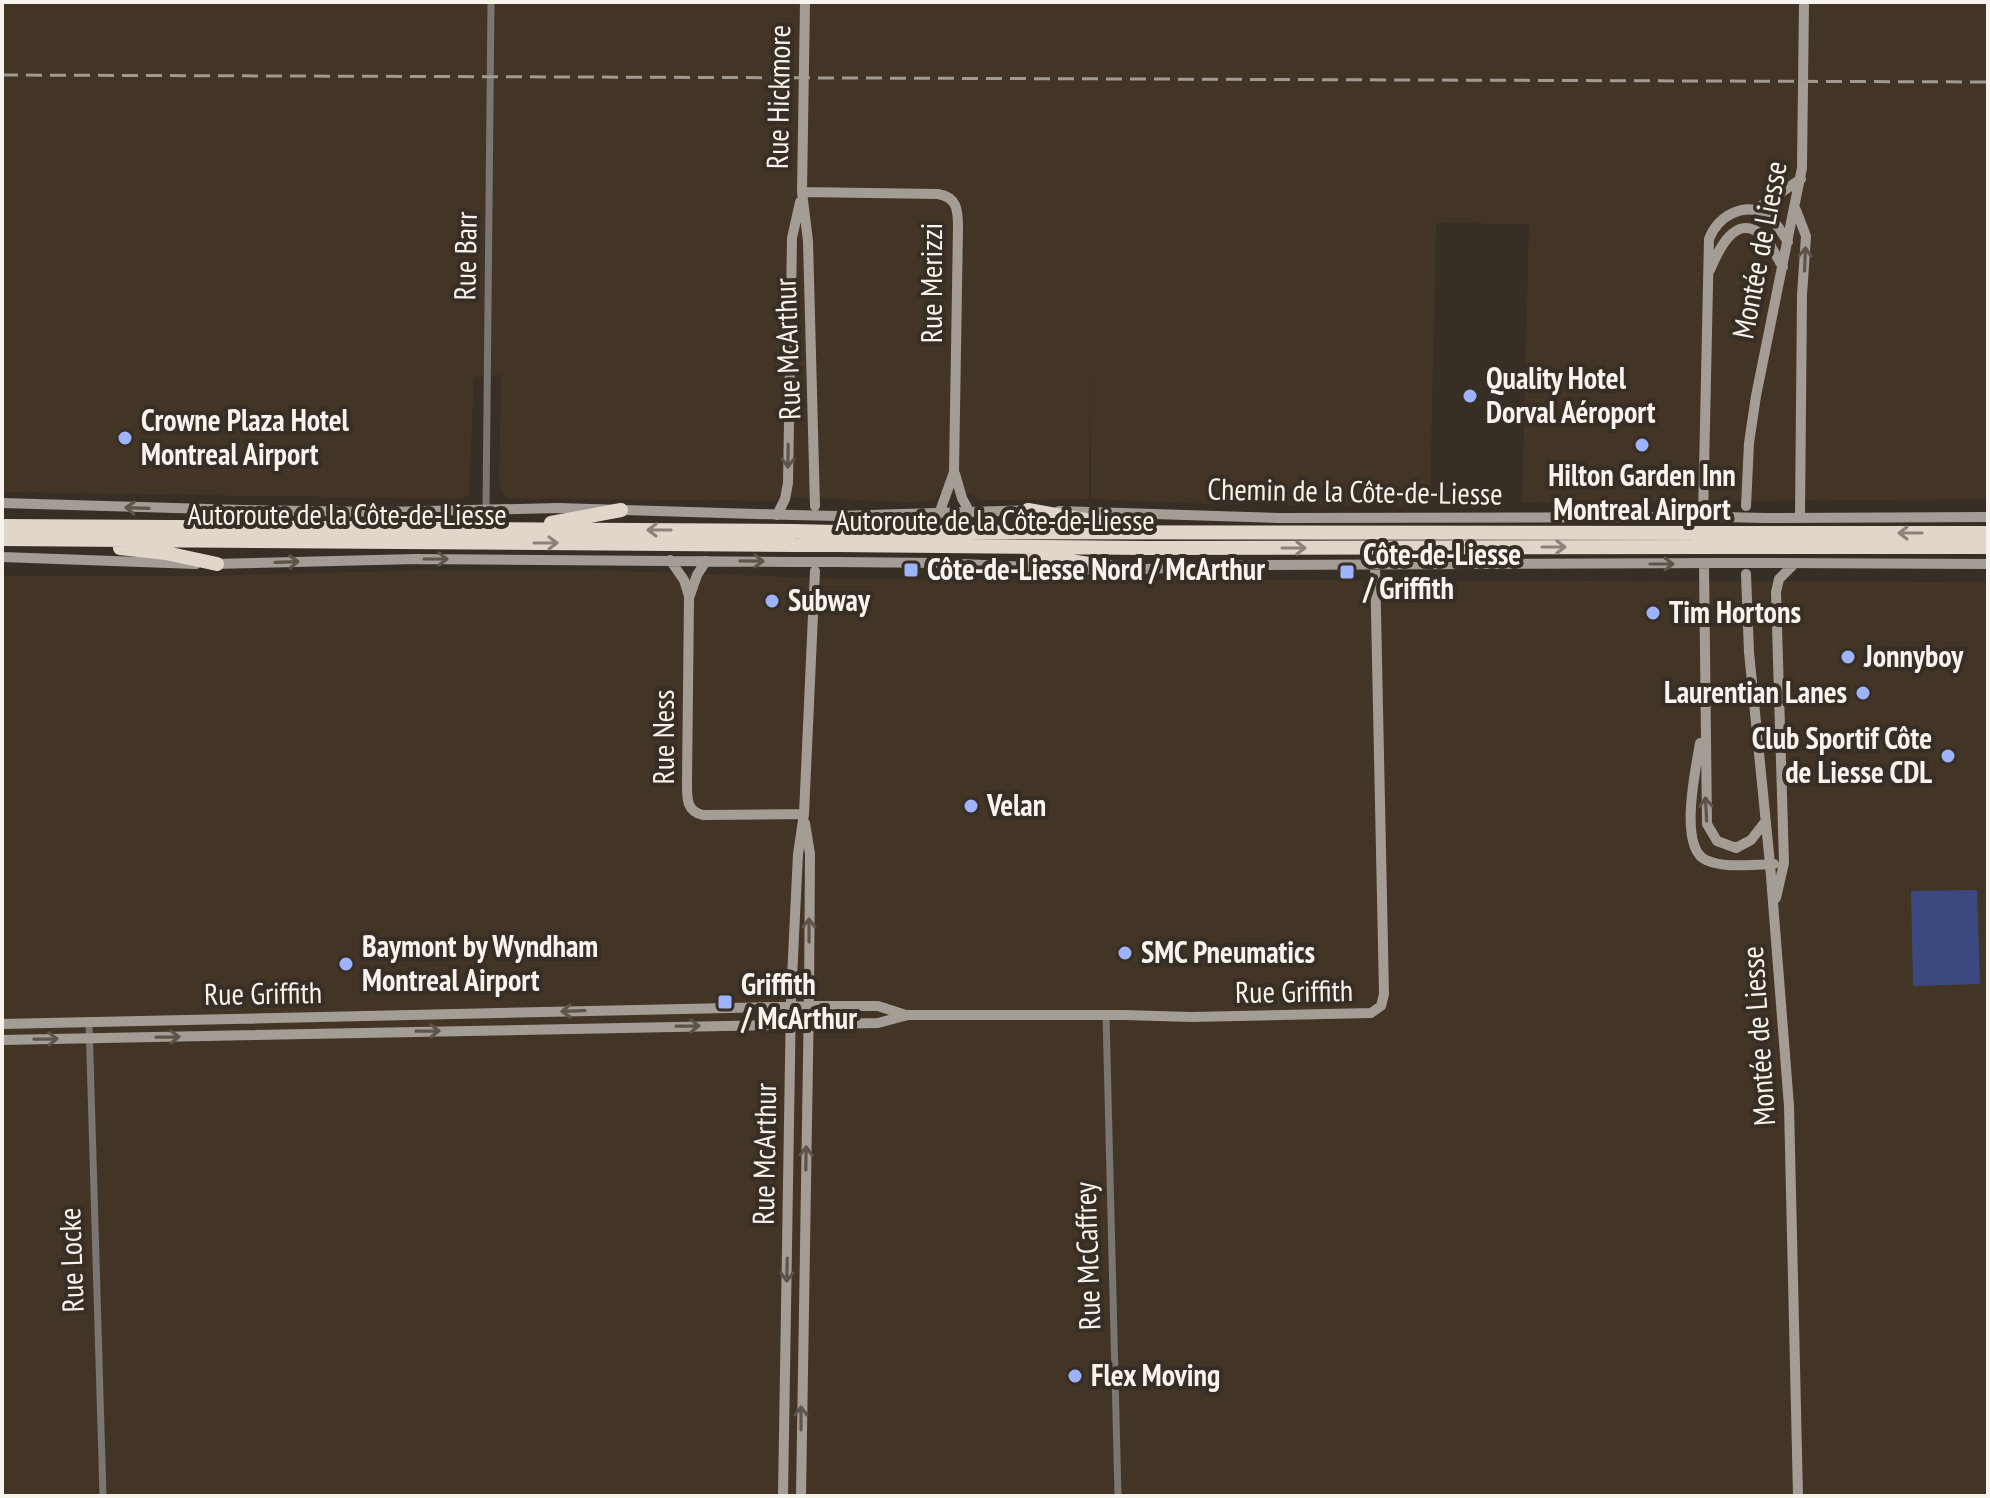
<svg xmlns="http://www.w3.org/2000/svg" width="1990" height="1498" viewBox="0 0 1990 1498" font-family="'PT Sans Narrow',sans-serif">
  <rect width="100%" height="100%" fill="#372e25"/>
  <!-- built -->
  <path fill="#423526" d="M2,2H1988V499L1522,503L1529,224L1436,223L1430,507L1209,504L1091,499L1090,358L1089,499L981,500L971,494L938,495L935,500L918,503L803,497L774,501L509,498L502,492L499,483L501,375L474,377L469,494L460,499L2,492Z
    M434,570H597L843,579L1988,582V1496H2V576H195Z"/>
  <!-- green -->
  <path fill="#3b4980" d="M1977,890L1980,984L1913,986L1911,891Z"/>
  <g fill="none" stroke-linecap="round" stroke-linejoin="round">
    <!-- street -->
    <path stroke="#7a7671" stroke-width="7" d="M486,510L491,2
      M1106,1015L1118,1496
      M89,1022L103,1496"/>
    <!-- secondary -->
    <path stroke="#a49d95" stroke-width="10" d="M805,2L802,192L808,241L815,506
      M802,192L938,194C957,197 958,210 958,227L954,472L939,514
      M1755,210L1801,179
      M1796,210L1806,236L1802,295L1800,517
      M1710,270C1718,251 1735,212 1762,235C1771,243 1776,257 1783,267
      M955,474L962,498L970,513
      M2,503L243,510L383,512L558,508L793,515
      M1746,506L1749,443L1756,396L1802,168L1804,2
      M1059,511L1280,518L1721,517
      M777,515L785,499L788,483L792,238L800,202
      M837,516L1031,510
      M1703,517L1709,239C1718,216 1745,200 1768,216C1777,223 1782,233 1788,242
      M1766,518L1988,517
      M2,557L196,564
      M670,560L684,580L689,596
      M706,561L697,575L689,598L687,782C687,798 686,811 703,815L804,814
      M836,562L940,563L1096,570
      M1767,563L1988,564
      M212,564L416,559L793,562
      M1704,564L1707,824L1717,841L1736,848L1751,840L1765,822
      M1120,570L1243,565L1722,563
      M1746,574L1749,652L1770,864L1789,1106L1798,1496
      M1700,743C1696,768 1678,847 1706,860C1725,869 1754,864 1774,864
      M1776,898L1784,863L1776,592L1779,579L1794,564
      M2,1024L818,1006H878L906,1015
      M2,1040L878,1023L908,1015H1124L1191,1017L1371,1013L1381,1006L1384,994L1375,564
      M783,1496L791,998L798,854L804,814L815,571
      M801,1496L809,998L810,854L805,823"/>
    <!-- highway -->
    <path stroke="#e1d6ca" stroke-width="14" d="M1028,510L1119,526
      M551,523L621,510
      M2,526L793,531
      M837,532L1721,533
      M1766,533H1988
      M2,539L793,545
      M836,545L1148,548L1721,547
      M1767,547H1988
      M120,548L166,553L217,564
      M1028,555L1124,569"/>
    <!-- rail -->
    <path stroke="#a19a92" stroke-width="3" stroke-dasharray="16 8" stroke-linecap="butt" d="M2,75L1988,82"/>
    <!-- secondary-bridge -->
    <path stroke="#a49d95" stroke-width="10" d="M793,515L837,516
      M1721,517L1766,518
      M793,562H836
      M1722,563H1767"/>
    <!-- highway-bridge -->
    <path stroke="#e1d6ca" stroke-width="14" d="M793,531L837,532
      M1721,533H1766
      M793,545H836
      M1721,547H1767"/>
  </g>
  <!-- one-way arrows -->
  <defs><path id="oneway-shaft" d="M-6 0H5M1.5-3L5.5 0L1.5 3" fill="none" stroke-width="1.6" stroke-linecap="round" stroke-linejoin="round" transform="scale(2)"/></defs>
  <g stroke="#5d554c">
    <use href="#oneway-shaft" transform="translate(1805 259) rotate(-88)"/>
    <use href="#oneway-shaft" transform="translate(788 456) rotate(91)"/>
    <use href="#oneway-shaft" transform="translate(137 508) rotate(-178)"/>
    <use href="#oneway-shaft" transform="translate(436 559)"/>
    <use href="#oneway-shaft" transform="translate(752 561) rotate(1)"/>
    <use href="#oneway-shaft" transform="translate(287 562) rotate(-2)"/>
    <use href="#oneway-shaft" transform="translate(1662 564)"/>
    <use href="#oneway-shaft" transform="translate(1706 809) rotate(-93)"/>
    <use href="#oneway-shaft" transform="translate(809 930) rotate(-90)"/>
    <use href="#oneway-shaft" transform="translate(573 1011) rotate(178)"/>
    <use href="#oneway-shaft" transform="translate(688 1026) rotate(-1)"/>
    <use href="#oneway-shaft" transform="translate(428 1031) rotate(-1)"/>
    <use href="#oneway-shaft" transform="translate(168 1037) rotate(-1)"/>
    <use href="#oneway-shaft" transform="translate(46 1039) rotate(-1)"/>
    <use href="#oneway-shaft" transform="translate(806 1158) rotate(-89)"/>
    <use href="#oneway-shaft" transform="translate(787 1270) rotate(91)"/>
    <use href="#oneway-shaft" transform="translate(801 1418) rotate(-90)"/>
  </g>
  <g stroke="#8c8278">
    <use href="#oneway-shaft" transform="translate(659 530) rotate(-180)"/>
    <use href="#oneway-shaft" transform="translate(1910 533) rotate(180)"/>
    <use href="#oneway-shaft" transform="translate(546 543)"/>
    <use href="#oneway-shaft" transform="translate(1554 547)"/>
    <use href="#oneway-shaft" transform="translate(1294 548)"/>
  </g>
  <!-- markers -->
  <g fill="#9db4fd" stroke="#372e25" stroke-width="3">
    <circle cx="1470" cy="396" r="8"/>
    <circle cx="125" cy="438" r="8"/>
    <circle cx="1642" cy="445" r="8"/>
    <rect x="903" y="562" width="16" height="16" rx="4"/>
    <rect x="1339" y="564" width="16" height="16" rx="4"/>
    <circle cx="772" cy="601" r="8"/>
    <circle cx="1653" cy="613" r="8"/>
    <circle cx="1848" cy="657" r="8"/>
    <circle cx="1863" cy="693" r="8"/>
    <circle cx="1948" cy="756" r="8"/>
    <circle cx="971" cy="806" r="8"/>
    <circle cx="1125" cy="953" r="8"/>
    <circle cx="346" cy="964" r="8"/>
    <rect x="717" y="994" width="16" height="16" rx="4"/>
    <circle cx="1075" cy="1376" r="8"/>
  </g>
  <g text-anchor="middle" stroke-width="8" stroke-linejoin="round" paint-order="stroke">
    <!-- street labels -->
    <g font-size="30" fill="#f8f3ec" stroke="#372e25">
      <text transform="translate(779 97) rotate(-89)" y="10">Rue Hickmore</text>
      <text transform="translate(1760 250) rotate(-79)" y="10">Montée de Liesse</text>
      <text transform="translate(466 256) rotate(-89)" y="10">Rue Barr</text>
      <text transform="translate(932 283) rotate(-90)" y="10">Rue Merizzi</text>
      <text transform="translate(788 349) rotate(-92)" y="10">Rue McArthur</text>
      <text transform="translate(1355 492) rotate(1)" y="10">Chemin de la Côte-de-Liesse</text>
      <text x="347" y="525">Autoroute de la Côte-de-Liesse</text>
      <text x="995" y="531">Autoroute de la Côte-de-Liesse</text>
      <text transform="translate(664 737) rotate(-90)" y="10">Rue Ness</text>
      <text transform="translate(1294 992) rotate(-1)" y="10">Rue Griffith</text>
      <text transform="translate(263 994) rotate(-1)" y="10">Rue Griffith</text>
      <text transform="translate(1759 1036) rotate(-94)" y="10">Montée de Liesse</text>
      <text transform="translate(765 1154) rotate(-89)" y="10">Rue McArthur</text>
      <text transform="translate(1088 1256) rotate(-92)" y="10">Rue McCaffrey</text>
      <text transform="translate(72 1260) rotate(-92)" y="10">Rue Locke</text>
    </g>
    <!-- poi labels -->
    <g font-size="30" font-weight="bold" fill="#f8f3ec" stroke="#372e25" text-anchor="start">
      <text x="1486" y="389">Quality Hotel<tspan x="1486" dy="34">Dorval Aéroport</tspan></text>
      <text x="141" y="431">Crowne Plaza Hotel<tspan x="141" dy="34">Montreal Airport</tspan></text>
      <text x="1642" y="486" text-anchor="middle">Hilton Garden Inn<tspan x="1642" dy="34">Montreal Airport</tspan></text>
      <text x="1363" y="565">Côte-de-Liesse<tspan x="1363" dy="34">/ Griffith</tspan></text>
      <text x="927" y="580">Côte-de-Liesse Nord / McArthur</text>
      <text x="788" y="611">Subway</text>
      <text x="1669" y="623">Tim Hortons</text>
      <text x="1864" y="667">Jonnyboy</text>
      <text x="1847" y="703" text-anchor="end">Laurentian Lanes</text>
      <text x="1932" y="749" text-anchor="end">Club Sportif Côte<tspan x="1932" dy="34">de Liesse CDL</tspan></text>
      <text x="987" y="816">Velan</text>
      <text x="362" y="957">Baymont by Wyndham<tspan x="362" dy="34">Montreal Airport</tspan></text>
      <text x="1141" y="963">SMC Pneumatics</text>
      <text x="741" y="995">Griffith<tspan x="741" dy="34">/ McArthur</tspan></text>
      <text x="1091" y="1386">Flex Moving</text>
    </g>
  </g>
  <!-- border -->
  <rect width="1990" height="1498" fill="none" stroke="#f8f3ec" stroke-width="8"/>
</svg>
